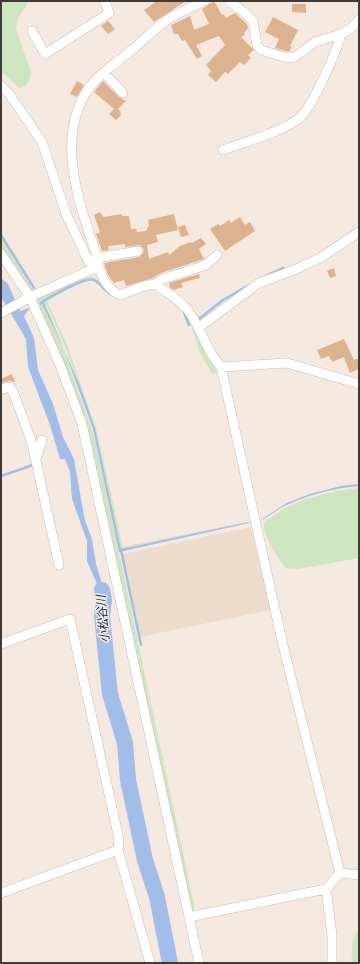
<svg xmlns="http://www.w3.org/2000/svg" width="360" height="964" viewBox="0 0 360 964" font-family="'PT Sans','Noto Sans JP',sans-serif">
  <rect width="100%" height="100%" fill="#f5e9df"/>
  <!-- built -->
  <path fill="#eddbcc" d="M251,527L271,610L140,637L123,554Z"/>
  <!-- green -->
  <path fill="#cee6c0" d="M1,1H29L17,20L16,29L31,72L30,79L26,86L19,88L1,71Z
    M1,237L4,240L34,291L29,290L1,251Z
    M91,276C102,279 107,294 118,296C128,297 139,290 149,288C166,285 187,309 193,323L191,325C184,309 170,293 152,288L117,296C109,292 96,278 89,279L46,299L67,345L96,428L123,547L252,521L121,549L95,428L65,346L44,300L38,303L39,305L42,304L63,348L94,436L195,909L192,910L130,639L88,442L72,391L34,302L36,296Z
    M192,328H194L218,373L212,374L200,353Z
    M359,488V558L298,569L286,568C278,559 262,535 264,523L266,520C275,517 281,509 290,506C312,496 335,490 359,488Z
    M359,928V963H352C351,950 352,938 359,928Z"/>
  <!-- water -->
  <path fill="#a2bde9" d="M1,278L8,284L20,311L31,307L24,316L34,338L38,370L53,404L63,437L74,459L85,521L92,539L96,564L106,597L107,606L104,614L99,603L100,596L97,584L87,561V541L72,499L70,472L65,459H60L50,425L28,367L26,339L1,297Z
    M43,300L80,386L95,428L121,549L248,522L249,523L119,552L93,429L64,349L42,304L40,305L39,303Z
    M359,484V486C335,488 311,494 289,504C278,508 270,517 259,521L287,503L310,494L341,486Z"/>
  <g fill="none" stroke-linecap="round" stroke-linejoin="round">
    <!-- stream -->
    <path stroke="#a2bde9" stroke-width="2.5" d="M1,235L34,288
      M266,276L283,268
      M42,302C51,297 85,276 94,280C100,283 105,291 111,294
      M184,312L189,325
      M199,319L223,300L256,281
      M1,476L33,465
      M121,550L141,645"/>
    <!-- river -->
    <path stroke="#a2bde9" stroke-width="16" d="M102,590L104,600L102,616L110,694L125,743L128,780L145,860L157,897L170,963"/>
  </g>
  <!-- building -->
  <path fill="#ddb38f" d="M157,1H186L154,22L144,10Z
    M214,1L222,15L223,14L226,18L235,13L247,24L248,28L244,33L245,35L241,37L254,50L248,55L251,58L244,65L240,62L228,74L225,72L216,82L208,75L211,71L206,65L225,45L219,36L196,45L202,56L197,59L185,40L182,41L178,34H174L171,25L190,16L194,30L209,24L202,9Z
    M292,4H306V13L292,12Z
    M273,17L298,30L290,46L292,47L289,52L275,48L279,39L265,32Z
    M108,21L115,29L108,34L101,26Z
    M77,81L84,85L77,97L70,94Z
    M103,81L119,97L126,101L118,109L121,112L120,113L121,115L116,120L109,114L114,109L94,92Z
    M100,212L103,217L122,214V216H129L131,229H136L137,232L146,231L149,225L148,220L174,214L178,230L156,235L158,242L147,245L149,259L168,252L169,255L180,246L191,242L192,243L201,238L206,244L199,249L204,259L161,273L153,278L126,286L124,280L114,283L108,275L104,263L139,257L143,253L144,250L140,245L125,247V244L108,246L109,250L102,251L96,234L100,232L94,215Z
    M240,217L245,225L250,222L255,231L225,251L210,229L218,224L220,226L229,220L231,223Z
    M185,225L189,235L181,237L178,227Z
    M334,268L336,276L330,278L327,271Z
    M199,274L200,278L181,283L183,287L174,290L170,288L169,283Z
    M344,339L354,360L359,358V369L350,373L344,357L332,362L329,356L321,359L317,350Z
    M12,374L15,382L9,381L1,383V379Z"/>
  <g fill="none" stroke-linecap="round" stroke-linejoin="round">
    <!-- minor casing -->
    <g stroke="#c8bcb2" stroke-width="10">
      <path id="minor" d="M205,1C192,7 178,13 167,20C154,29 144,40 132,50C117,62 100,73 89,88C58,131 75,193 91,238C99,258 97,284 120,295L144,286L155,284C166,293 178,298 187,309C201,326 205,350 221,367L283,645L340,873
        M229,1L244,12L253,21L257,45L261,50L287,58L295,57L315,42L341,34L350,29L359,20
        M32,31L45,54L109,13L105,1
        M104,73L123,93
        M1,86L10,95L42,142L67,216L89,262L97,267
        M223,150C247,141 275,134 297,120C311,112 337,50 341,34
        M1,254L30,297L60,365L82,424L199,963
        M97,258L138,251
        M155,284L163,279L206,265L217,255
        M1,313L30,297L97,267
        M198,328L259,283L294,270L320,258L359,232
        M221,367L287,363L359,384
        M1,389L10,387L14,394L32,443L59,565
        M36,459L42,440
        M1,644L70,619L119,839L118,850L150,963
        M326,889L332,935V963
        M1,893L118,850
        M189,917L326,889L340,873L359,875"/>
    </g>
    <!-- minor -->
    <use href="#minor" stroke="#fff" stroke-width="9"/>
  </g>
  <g text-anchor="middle" stroke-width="3" stroke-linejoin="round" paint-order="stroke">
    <!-- water labels -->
    <g font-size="12" font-style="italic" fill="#07275a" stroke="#f5e9df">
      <text transform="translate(103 619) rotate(-95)" y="4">小松谷川</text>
    </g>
  </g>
  <!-- border -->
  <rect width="360" height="964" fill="none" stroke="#403b37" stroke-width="4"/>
</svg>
